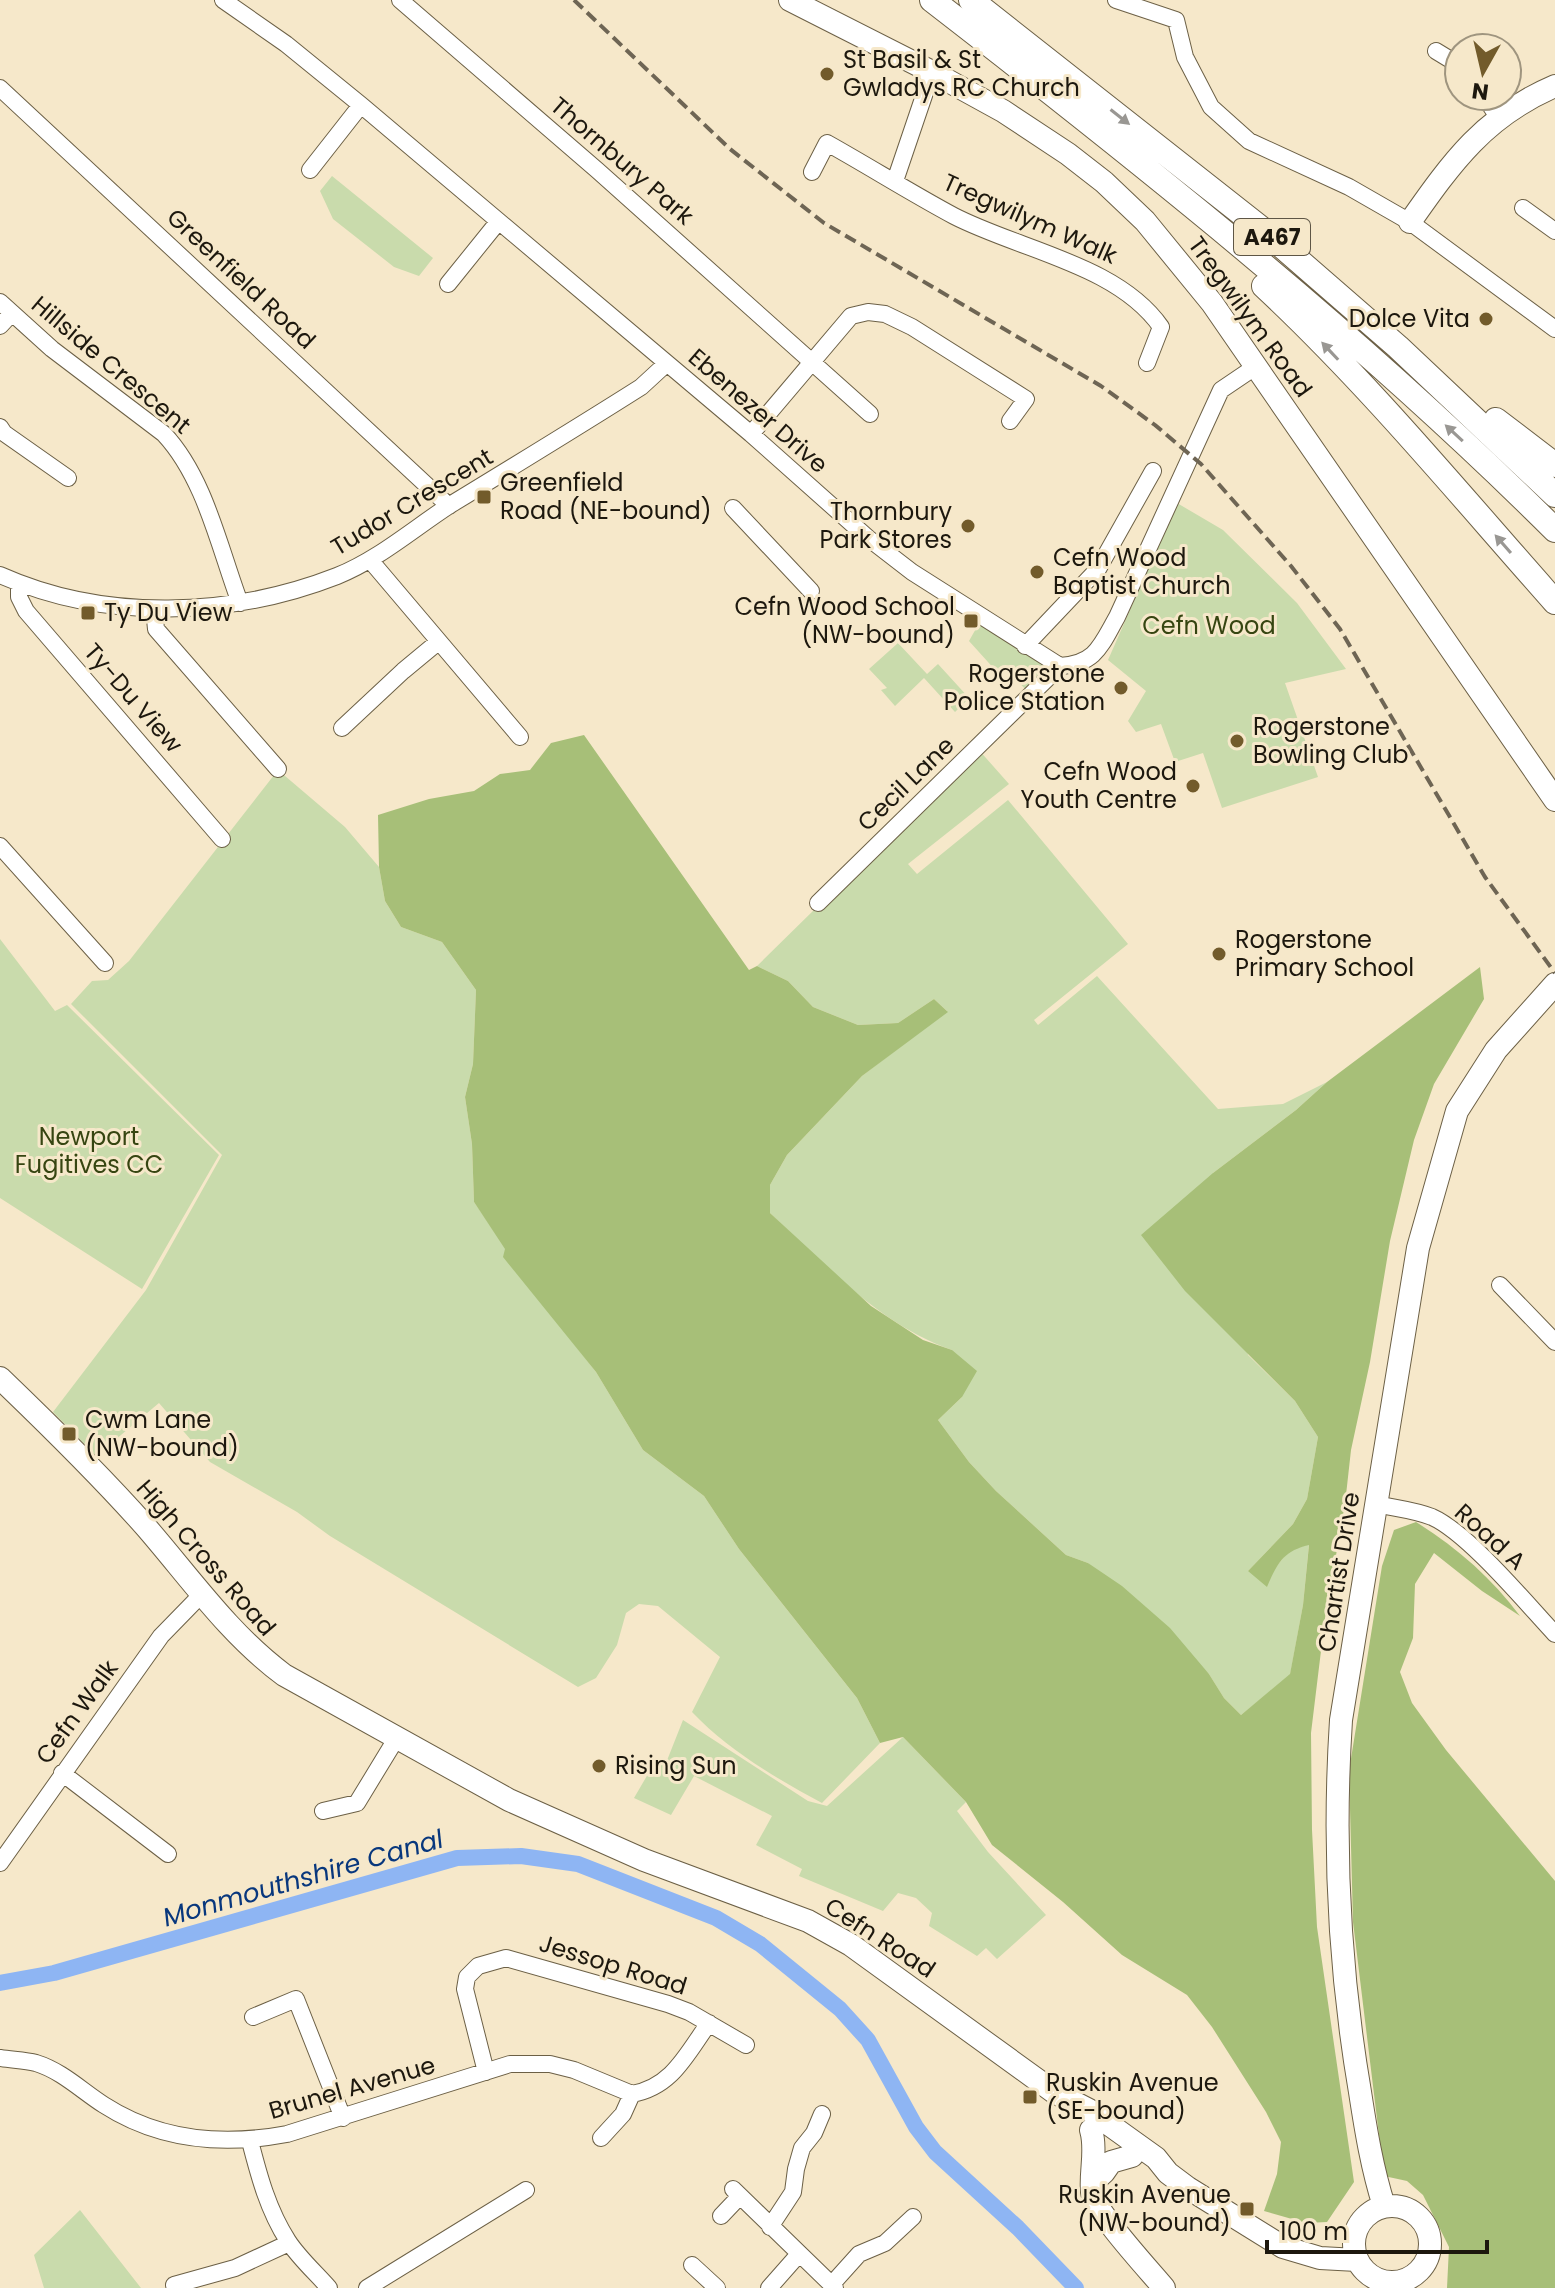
<svg xmlns="http://www.w3.org/2000/svg" width="1555" height="2288" viewBox="0 0 1555 2288" font-family="Poppins,sans-serif">
  <rect width="100%" height="100%" fill="#f6e8ca"/>
  <!-- green -->
  <path fill="#c9dbac" d="M332,176L433,258L419,276L394,267L333,219L320,191Z
    M1177,503L1223,530L1297,603L1346,669L1285,683L1318,777L1222,808L1203,753L1175,762L1161,724L1136,732L1128,721L1146,691L1108,660Z
    M982,618L1060,666L1032,696L1004,667L997,672L969,641Z
    M898,643L927,674L938,664L969,698L955,712L924,678L895,706L881,690L887,688L869,669Z
    M978,749L1009,784L908,864L917,874L1008,800L1128,944L1034,1020L1038,1025L1097,976L1218,1109L1283,1104L1327,1082L1296,1110L1213,1173L1248,1355L1295,1401L1318,1437L1307,1499L1293,1524L1248,1571L1275,1568L1289,1551L1309,1544L1303,1605L1290,1675L1241,1715L1224,1698L1209,1674L1088,1563L1066,1555L996,1491L969,1462L938,1420L962,1397L952,1350C879,1324 826,1266 770,1213V1185L787,1155L862,1076L947,1011L934,999L898,1023L858,1025L813,1007L788,981L757,966Z
    M278,770L345,827L379,867L385,901L401,927L442,942L476,990L473,1064L465,1097L472,1144L474,1202L554,1318L596,1372L643,1450L704,1496L739,1549L857,1698L880,1743L822,1803C777,1779 728,1750 692,1712L720,1657L658,1606L639,1604L626,1613L617,1645L596,1678L578,1687L330,1536L297,1512L210,1462L159,1403L96,1456L53,1412L146,1290L222,1155L71,1004L92,981L108,980L129,961Z
    M0,939L55,1011L67,1005L219,1155L142,1289L0,1198Z
    M683,1720L808,1801L827,1806L903,1737L966,1802L957,1811L988,1852L1046,1915L997,1959L986,1948L977,1956L929,1926L932,1913L916,1898L898,1893L883,1911L799,1876L802,1869L756,1845L772,1816L694,1776L671,1815L634,1798L655,1762L666,1763Z
    M80,2210L141,2288H44L34,2255Z"/>
  <!-- forest -->
  <path fill="#a7bf78" d="M584,735L749,970L757,966L788,981L813,1007L858,1025L898,1023L934,999L948,1012L862,1076L787,1155L770,1185V1213L871,1306L923,1340L952,1350L977,1371L962,1397L938,1420L969,1462L996,1491L1066,1555L1088,1563L1122,1586L1170,1628L1209,1674L1224,1698L1241,1715L1290,1674L1303,1605L1309,1545C1283,1551 1277,1564 1267,1587L1248,1571L1293,1524L1307,1499L1318,1437L1295,1401L1185,1291L1141,1235L1213,1173L1296,1110L1327,1082L1480,967L1484,999L1434,1084L1414,1140L1390,1241L1370,1362L1351,1450L1345,1504L1325,1618L1311,1733L1312,1830L1317,1927L1354,2182L1327,2222L1306,2223L1264,2211L1277,2174L1281,2142L1266,2112L1212,2027L1187,1995L1122,1955L1063,1902L992,1845L966,1802L903,1737L880,1743L857,1698L739,1549L704,1496L643,1450L596,1372L503,1257L505,1249L474,1202L472,1144L465,1097L473,1064L476,990L442,942L401,927L385,901L379,867L378,815L429,799L474,791L500,774L530,770L551,743Z
    M1416,1522C1456,1547 1492,1578 1520,1616L1482,1591L1434,1553L1415,1584L1413,1638L1400,1672L1412,1703L1446,1750L1555,1881V2288H1447L1449,2247L1423,2195L1407,2181L1384,2176L1353,1922L1349,1771L1382,1566L1394,1530Z"/>
  <g fill="none" stroke-linecap="round" stroke-linejoin="round">
    <!-- canal -->
    <path stroke="#8eb5f3" stroke-width="16" d="M0,1983L54,1973L457,1858L521,1856L578,1864L716,1918L760,1944L840,2009L868,2040L916,2127L935,2152L1018,2228L1076,2288"/>
    <!-- street casing -->
    <g stroke="#6c6046" stroke-width="18">
      <path id="street" d="M223,0L286,44L361,105L751,434L868,538L912,572L1060,666C1096,664 1101,645 1117,617L1221,390L1255,367
        M400,0L597,170L870,414
        M1116,0L1176,20L1185,57L1211,107L1249,141L1349,187L1410,222L1555,329
        M1436,51L1459,65
        M0,88L449,506
        M1484,96L1498,117
        M310,170L361,105
        M812,172L827,143C870,167 911,193 954,216C1020,250 1118,265 1161,327L1147,363
        M895,181L932,72
        M1523,208L1555,231
        M448,284L498,222
        M0,302L52,349L164,434C205,478 219,547 240,603
        M0,326L12,313
        M0,427L4,433L68,478
        M751,434L851,316L868,312L885,314L912,327L1026,399L1010,421
        M733,508L811,591
        M370,560L520,737
        M0,575C105,622 232,617 337,576C379,559 413,529 450,505C514,466 578,427 641,387L666,364
        M19,583V597L26,611L222,839
        M154,609L156,629L278,769
        M1025,646L1098,569L1153,471
        M342,728L403,671L438,642
        M0,846L105,963
        M818,903L1060,666
        M1500,1285L1555,1342
        M1376,1504C1394,1508 1415,1510 1432,1517C1468,1533 1526,1603 1555,1634
        M62,1773L168,1854
        M323,1811L357,1803L396,1739
        M0,1863L161,1636L201,1595
        M253,2017L296,1999L343,2118
        M0,2058C12,2060 25,2060 36,2063C62,2071 82,2091 104,2105C160,2141 223,2146 287,2134L510,2064H550L574,2070L632,2094
        M486,2072L465,1989L467,1977L478,1966L506,1958L668,2004L689,2012L746,2045
        M601,2138L623,2114L632,2094C672,2087 686,2055 709,2023
        M250,2141C259,2176 268,2210 288,2241C299,2258 316,2273 329,2288
        M733,2189L835,2288
        M721,2216L740,2196
        M770,2227L793,2192L796,2169L802,2148L814,2133L822,2114
        M692,2265L717,2288
        M832,2284L859,2254L885,2243L913,2217
        M174,2285L235,2268L289,2243
        M367,2288L526,2190
        M769,2288L799,2254"/>
    </g>
    <!-- secondary casing -->
    <g stroke="#6c6046" stroke-width="24">
      <path id="secondary" d="M790,0L932,72L1003,111L1068,154L1104,182L1145,221L1212,303L1555,800
        M1410,222C1452,162 1485,116 1555,86
        M0,1378C50,1426 100,1475 146,1527C191,1579 229,1634 284,1675L509,1800L644,1860L808,1921L851,1945L1054,2092L1089,2110L1156,2158L1168,2173L1188,2188L1283,2247L1320,2258L1357,2260
        M1091,2130C1097,2150 1090,2171 1092,2192C1094,2211 1150,2271 1164,2288
        M1093,2182L1104,2172L1111,2162L1132,2156
        M1354 2244a38 38 0 1 1 76 0a38 38 0 1 1-76 0Z
        M1384,2206C1372,2168 1366,2131 1360,2092C1339,1969 1333,1844 1341,1720L1418,1248L1457,1111L1496,1050L1555,984"/>
    </g>
    <!-- primary casing -->
    <g stroke="#6c6046" stroke-width="26">
      <path id="primary" d="M932,0C1148,167 1361,337 1555,530
        M971,0L1268,234L1398,347L1555,495
        M1264,286C1369,384 1460,495 1555,602
        M1496,420L1555,465"/>
    </g>
    <!-- street -->
    <use href="#street" stroke="#fff" stroke-width="16"/>
    <!-- secondary -->
    <use href="#secondary" stroke="#fff" stroke-width="22"/>
    <!-- primary -->
    <use href="#primary" stroke="#fff" stroke-width="24"/>
    <!-- rail -->
    <path stroke="#6e6554" stroke-width="4" stroke-dasharray="12 6" stroke-linecap="butt" d="M574,0L730,149L824,223L1101,386L1155,425L1201,464L1291,566L1340,629L1485,877L1555,973"/>
  </g>
  <!-- one-way arrows -->
  <defs><path id="oneway-solid" d="M-6-.8H1V-3.2L6.5 0L1 3.2V.8H-6Z" transform="scale(2)"/></defs>
  <g fill="#999793">
    <use href="#oneway-solid" transform="translate(1120 117) rotate(38)"/>
    <use href="#oneway-solid" transform="translate(1330 351) rotate(-133)"/>
    <use href="#oneway-solid" transform="translate(1454 433) rotate(-137)"/>
    <use href="#oneway-solid" transform="translate(1503 544) rotate(-131)"/>
  </g>
  <!-- markers -->
  <g fill="#725b2b" stroke="#f6e8ca" stroke-width="3">
    <circle cx="827" cy="74" r="8"/>
    <circle cx="1486" cy="319" r="8"/>
    <rect x="476" y="489" width="16" height="16" rx="4"/>
    <circle cx="968" cy="526" r="8"/>
    <circle cx="1037" cy="572" r="8"/>
    <rect x="80" y="605" width="16" height="16" rx="4"/>
    <rect x="963" y="613" width="16" height="16" rx="4"/>
    <circle cx="1121" cy="688" r="8"/>
    <circle cx="1237" cy="741" r="8"/>
    <circle cx="1193" cy="786" r="8"/>
    <circle cx="1219" cy="954" r="8"/>
    <rect x="61" y="1426" width="16" height="16" rx="4"/>
    <circle cx="599" cy="1766" r="8"/>
    <rect x="1022" y="2089" width="16" height="16" rx="4"/>
    <rect x="1239" y="2201" width="16" height="16" rx="4"/>
  </g>
  <g text-anchor="middle" stroke-width="6" stroke-linejoin="round" paint-order="stroke">
    <!-- shield labels -->
    <rect fill="#f6e8ca" stroke="#5e5646" stroke-width="2" x="1234" y="219" width="76" height="36" rx="6"/>
    <g font-size="22" font-weight="bold" fill="#1d180e">
      <text x="1272" y="245">A467</text>
    </g>
    <!-- poi labels -->
    <g font-size="24" fill="#1d180e" stroke="#f6e8ca" text-anchor="start">
      <text x="843" y="68">St Basil &amp; St<tspan x="843" dy="28">Gwladys RC Church</tspan></text>
      <text x="1470" y="327" text-anchor="end">Dolce Vita</text>
      <text x="500" y="491">Greenfield<tspan x="500" dy="28">Road (NE-bound)</tspan></text>
      <text x="952" y="520" text-anchor="end">Thornbury<tspan x="952" dy="28">Park Stores</tspan></text>
      <text x="1053" y="566">Cefn Wood<tspan x="1053" dy="28">Baptist Church</tspan></text>
      <text x="955" y="615" text-anchor="end">Cefn Wood School<tspan x="955" dy="28">(NW-bound)</tspan></text>
      <text x="104" y="621">Ty Du View</text>
      <text x="1105" y="682" text-anchor="end">Rogerstone<tspan x="1105" dy="28">Police Station</tspan></text>
      <text x="1253" y="735">Rogerstone<tspan x="1253" dy="28">Bowling Club</tspan></text>
      <text x="1177" y="780" text-anchor="end">Cefn Wood<tspan x="1177" dy="28">Youth Centre</tspan></text>
      <text x="1235" y="948">Rogerstone<tspan x="1235" dy="28">Primary School</tspan></text>
      <text x="85" y="1428">Cwm Lane<tspan x="85" dy="28">(NW-bound)</tspan></text>
      <text x="615" y="1774">Rising Sun</text>
      <text x="1046" y="2091">Ruskin Avenue<tspan x="1046" dy="28">(SE-bound)</tspan></text>
      <text x="1231" y="2203" text-anchor="end">Ruskin Avenue<tspan x="1231" dy="28">(NW-bound)</tspan></text>
    </g>
    <!-- street labels -->
    <g font-size="24" fill="#1d180e" stroke="#f6e8ca">
      <text transform="translate(622 161) rotate(41)" y="8">Thornbury Park</text>
      <text transform="translate(1030 219) rotate(24)" y="8">Tregwilym Walk</text>
      <text transform="translate(241 279) rotate(43)" y="8">Greenfield Road</text>
      <text transform="translate(1250 317) rotate(54)" y="8">Tregwilym Road</text>
      <text transform="translate(111 365) rotate(40)" y="8">Hillside Crescent</text>
      <text transform="translate(758 411) rotate(41)" y="8">Ebenezer Drive</text>
      <text transform="translate(412 502) rotate(-31)" y="8">Tudor Crescent</text>
      <text transform="translate(133 698) rotate(49)" y="8">Ty-Du View</text>
      <text transform="translate(906 784) rotate(-44)" y="8">Cecil Lane</text>
      <text transform="translate(1490 1537) rotate(42)" y="8">Road A</text>
      <text transform="translate(206 1558) rotate(49)" y="8">High Cross Road</text>
      <text transform="translate(1339 1572) rotate(-81)" y="8">Chartist Drive</text>
      <text transform="translate(77 1712) rotate(-54)" y="8">Cefn Walk</text>
      <text transform="translate(880 1938) rotate(33)" y="8">Cefn Road</text>
      <text transform="translate(613 1965) rotate(17)" y="8">Jessop Road</text>
      <text transform="translate(352 2088) rotate(-16)" y="8">Brunel Avenue</text>
    </g>
    <!-- park labels -->
    <g font-size="24" fill="#364511" stroke="#f6e8ca">
      <text x="1209" y="634">Cefn Wood</text>
      <text x="89" y="1145">Newport<tspan x="89" dy="28">Fugitives CC</tspan></text>
    </g>
    <!-- water labels -->
    <g font-size="26" font-style="italic" fill="#08377d" stroke="#f6e8ca">
      <text transform="translate(303 1878) rotate(-16)" y="9">Monmouthshire Canal</text>
    </g>
  </g>
  <!-- north arrow -->
  <g transform="translate(1483 72) rotate(188)"><circle r="38" fill="#f6e8ca" stroke="#9f957f" stroke-width="2"/>
  <path d="M0-6L14 30L0 20L-14 30Z" fill="#725b2b"/>
  <text y="-12" font-size="22" font-weight="bold" text-anchor="middle" fill="#1d180e">N</text>
  </g>
  <!-- scale -->
  <path d="M1267 2240v12h220v-12" fill="none" stroke="#1d180e" stroke-width="4"/>
  <text x="1279" y="2240" font-size="24" fill="#1d180e" stroke="#f6e8ca" stroke-width="6" paint-order="stroke">100 m</text>
</svg>
